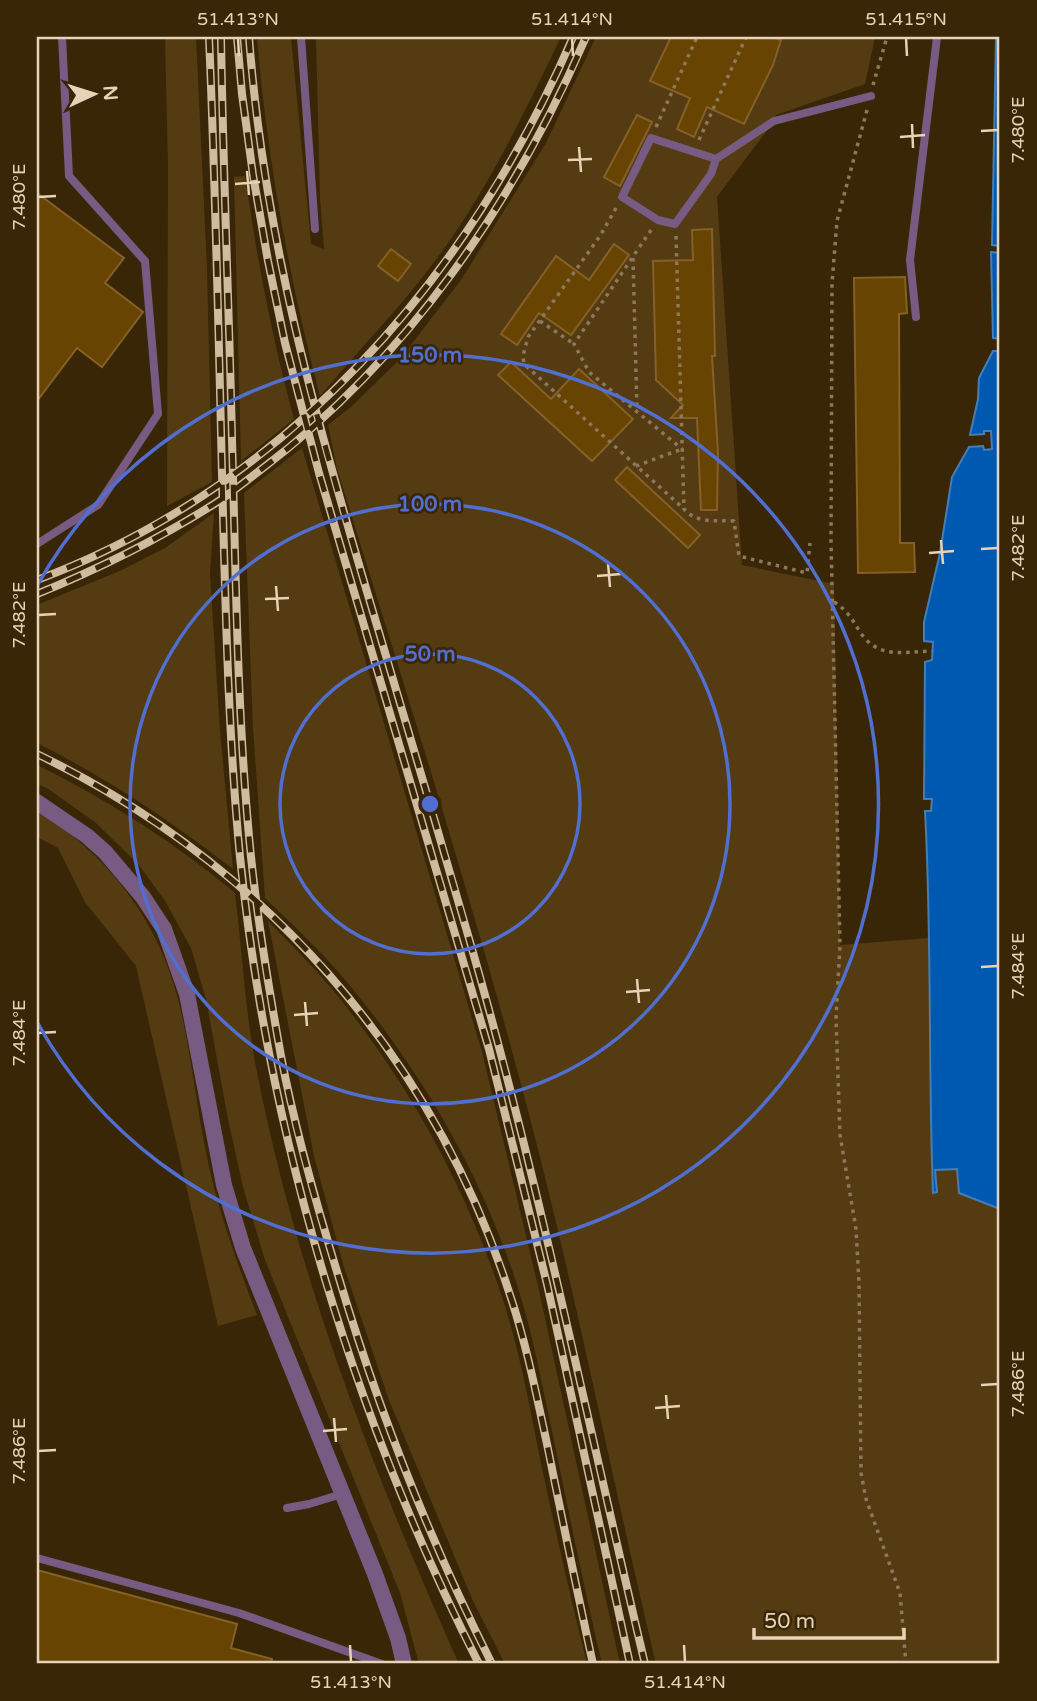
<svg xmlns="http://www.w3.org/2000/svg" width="1037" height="1701" viewBox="0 0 1037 1701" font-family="'Varela Round',sans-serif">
  <rect width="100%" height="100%" fill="#392607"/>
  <!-- green -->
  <path fill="#553b12" d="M165,37H196L207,268L212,482L167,506L168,166Z
    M257,37H291L311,244L324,249L320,198L316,38L561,37C523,116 485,195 432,265C397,311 357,352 320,396C289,278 267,158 257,37Z
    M596,37H875L865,84L776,115L774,121L717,197L742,565L834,584L840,945L929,938V1052L933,1193L937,1192L935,1170L957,1169L986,1203L1000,1209V1664H656C616,1497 583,1328 541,1161C482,928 408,698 337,469L328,425L351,407L400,359L461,280L546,143Z
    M245,176C257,259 272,338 294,419L241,461L234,177Z
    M302,448L482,1052L538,1286L620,1664H602C584,1587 568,1509 552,1431C542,1384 533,1336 519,1291C484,1178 422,1072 347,982C322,952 293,925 265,898L253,728L244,493Z
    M214,513L210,574L220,731L233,869C171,821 107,778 37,743V605L122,570L165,548Z
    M37,765C108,800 174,842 235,893C242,950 245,1010 256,1067C296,1274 373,1472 459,1664H419L400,1593L265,1260L243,1187L228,1119L206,999L191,948L165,901L139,865L96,823L47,788L37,784Z
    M37,812C107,852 158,921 178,999C191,1050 196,1105 207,1157C218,1211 237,1263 257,1315L218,1326L136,966L85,902L58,848L37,837Z
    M268,921C291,945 315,968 336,994C409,1084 464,1184 501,1294C520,1350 530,1410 542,1468C556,1534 571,1599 587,1664H505L473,1601L389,1400L343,1264L314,1156Z"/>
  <!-- water -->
  <path fill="#0059b1" stroke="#457eb3" stroke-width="2" d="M996,37H1000V246L992,245Z
    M991,252L1000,253V339L993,338Z
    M993,351H1000V1209L959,1193L957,1169L935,1170L937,1192L933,1193C928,1066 932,938 925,811H931L932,799H924L925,662L932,660L933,642L924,641V622L940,553L952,477L969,447L983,446L984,450L992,449L991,431H984V434L970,435L978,399L979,378Z"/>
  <!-- building -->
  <path fill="#674401" stroke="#856028" stroke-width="2" d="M671,37H771L781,40L773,65L744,124L707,107L694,137L677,129L690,98L650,81Z
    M637,115L652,122L620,186L604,177Z
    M37,193L124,258L105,283L143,312L102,367L77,348L37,401Z
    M712,229L715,356H712L718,453L717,510H701L697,418H671L683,405L656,380L653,261L693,260L692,230Z
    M614,244L629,255L571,335L539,313L517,345L501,334L556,256L589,280Z
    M391,249L411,264L398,281L378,266Z
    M905,277L907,313L899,314L900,543H914L915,572L858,573L854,278Z
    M511,362L551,399L579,369L633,419L592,461L498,375Z
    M627,467L700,535L688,548L615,480Z
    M37,1570L237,1624L231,1648L272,1659L271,1664H37Z"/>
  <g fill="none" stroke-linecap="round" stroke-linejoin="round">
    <!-- path -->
    <path stroke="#8c795b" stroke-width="3.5" stroke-dasharray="3.5 5" stroke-linecap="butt" d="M873,85L887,37
      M867,110L837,221L832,283L831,541L840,946L836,1018L840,1135L856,1229L859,1282L861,1473L866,1499L900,1593L906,1664
      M656,127L697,37
      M699,140L746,37
      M616,208L600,236L528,337L523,356L524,364L684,509
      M651,230L574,344L589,372L682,449
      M676,236L684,509C697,524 716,520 734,521L739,556L807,573L810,543
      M633,258L637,412
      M540,321L574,344
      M636,466L682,449
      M834,602C847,610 852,619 860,632C878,659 902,652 932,651"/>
    <!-- lane -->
    <path stroke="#775b83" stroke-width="8" d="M301,37L315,229
      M716,159L711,174L675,224L658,220L622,197L651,138L716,159L774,121L871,96
      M916,317L910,260L937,37
      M37,544L98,505L158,414L145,261L69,176L62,37
      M287,1508L309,1504L342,1494
      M37,1558L239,1613L382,1664"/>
    <!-- street -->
    <path stroke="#775b83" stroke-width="16" d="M37,802L87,836L105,852L143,897L164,929L187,994L224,1185L243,1248L375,1574L398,1638L404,1664"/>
    <!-- rail casing -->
    <g stroke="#cfbc9f" stroke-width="8">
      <path id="rail" d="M209,37C216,196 219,355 223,514C226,628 229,743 240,857C268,1133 353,1417 479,1664
        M221,37C223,171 229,305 232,439C236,578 237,719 251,857C258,924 269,990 281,1056C295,1130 316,1203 338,1275C378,1409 429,1539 492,1664
        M237,37L242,94L253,175L268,261L285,343L319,473L489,1049L547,1284L630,1664
        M249,37C264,238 316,420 373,612C405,720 437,827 468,935C538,1176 587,1421 645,1664
        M37,580C288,486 468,279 573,37
        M37,594C98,569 155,541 211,506C229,495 246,481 263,468C408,358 514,203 586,37
        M37,754C262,863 432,1053 509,1292C526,1342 536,1393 547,1444C562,1518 577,1591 593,1664"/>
    </g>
    <!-- rail -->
    <use href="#rail" stroke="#392607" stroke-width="5" stroke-dasharray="16" stroke-linecap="butt"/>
  </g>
  <!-- ticks -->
  <path fill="none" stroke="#e7d3b7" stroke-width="2.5" d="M238,38L239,56M572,38L573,56M906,38L907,56M912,124L913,148M981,131L998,130M900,137L925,135M579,147L581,172M568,160L592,159M247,171L249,195M235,184L260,182M38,197L56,196M941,540L943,564M981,549L998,548M929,553L954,551M608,563L610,587M597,576L621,574M276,586L278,611M265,599L289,598M38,615L56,614M981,967L998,966M637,979L639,1003M626,992L650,990M305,1002L307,1026M294,1015L318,1013M38,1033L56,1032M981,1385L998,1384M666,1395L668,1419M655,1408L680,1406M334,1418L336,1442M323,1431L347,1429M38,1451L56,1450M350,1645L351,1662M684,1645L685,1662"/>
  <!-- distance rings -->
  <g fill="none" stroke="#506fd0" stroke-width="3.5">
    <circle cx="430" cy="804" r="150"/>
    <circle cx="430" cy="804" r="300"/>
    <path d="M37 586A449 449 0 1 1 37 1022"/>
  </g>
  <circle cx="430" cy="804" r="10" fill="#506fd0" stroke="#392607" stroke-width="3.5"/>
  <g font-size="21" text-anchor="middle" font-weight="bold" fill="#506fd0" stroke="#392607" stroke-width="5" stroke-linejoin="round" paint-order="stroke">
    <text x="430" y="362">150 m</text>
    <text x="430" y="511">100 m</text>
    <text x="430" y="661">50 m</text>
  </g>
  <!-- border -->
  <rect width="1037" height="1701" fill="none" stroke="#392607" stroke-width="77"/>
  <!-- north arrow -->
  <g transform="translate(94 94) rotate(86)" stroke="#392607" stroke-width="5" paint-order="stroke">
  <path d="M0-5L12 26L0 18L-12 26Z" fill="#e7d3b7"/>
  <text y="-10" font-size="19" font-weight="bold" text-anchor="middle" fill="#e7d3b7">N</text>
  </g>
  <!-- scale -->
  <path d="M754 1628v10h150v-10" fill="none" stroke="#e7d3b7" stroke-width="3.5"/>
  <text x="764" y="1628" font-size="21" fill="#e7d3b7" stroke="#392607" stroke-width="5" paint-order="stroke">50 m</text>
  <rect x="38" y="38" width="960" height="1624" fill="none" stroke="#e7d3b7" stroke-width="2.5"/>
  <g font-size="18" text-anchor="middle" fill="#e7d3b7">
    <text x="238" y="25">51.413°N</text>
    <text x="572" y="25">51.414°N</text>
    <text x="906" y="25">51.415°N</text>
    <text transform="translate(1018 130) rotate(-90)" y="6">7.480°E</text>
    <text transform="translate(19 197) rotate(-90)" y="6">7.480°E</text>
    <text transform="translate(1018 548) rotate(-90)" y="6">7.482°E</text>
    <text transform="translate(19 615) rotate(-90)" y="6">7.482°E</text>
    <text transform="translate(1018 966) rotate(-90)" y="6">7.484°E</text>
    <text transform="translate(19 1033) rotate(-90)" y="6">7.484°E</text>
    <text transform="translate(1018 1384) rotate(-90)" y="6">7.486°E</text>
    <text transform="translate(19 1451) rotate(-90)" y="6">7.486°E</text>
    <text x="351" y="1688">51.413°N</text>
    <text x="685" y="1688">51.414°N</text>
  </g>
</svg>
